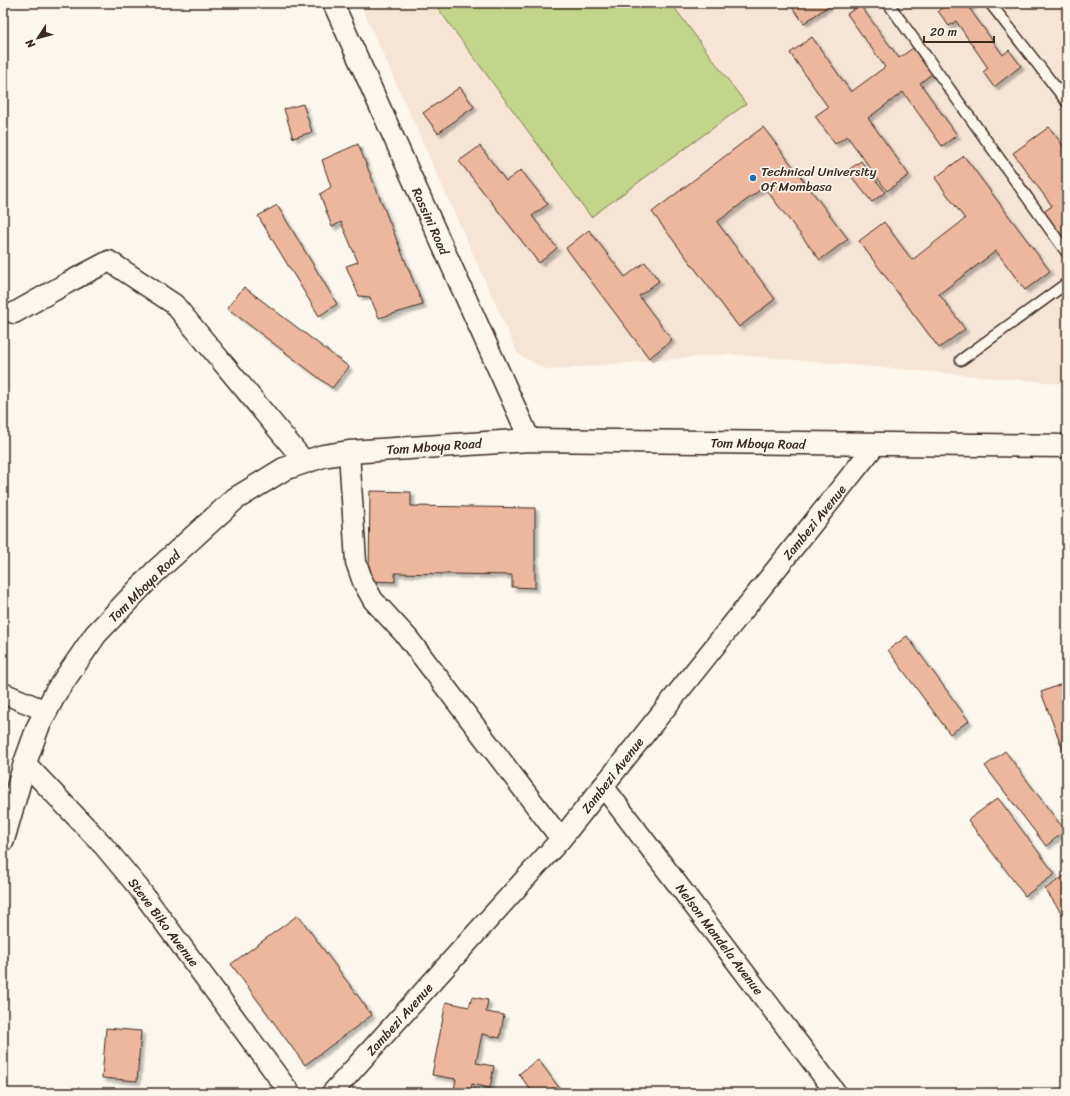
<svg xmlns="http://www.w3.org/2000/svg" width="1070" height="1096" viewBox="0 0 1070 1096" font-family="Sriracha,sans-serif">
  <defs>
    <filter id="shadow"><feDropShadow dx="3.5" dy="3.5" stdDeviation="1" flood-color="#0004"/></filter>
  </defs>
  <rect width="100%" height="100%" fill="#fbf7ec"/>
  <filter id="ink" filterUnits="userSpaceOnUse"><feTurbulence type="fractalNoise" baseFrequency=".025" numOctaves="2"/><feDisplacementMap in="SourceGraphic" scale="8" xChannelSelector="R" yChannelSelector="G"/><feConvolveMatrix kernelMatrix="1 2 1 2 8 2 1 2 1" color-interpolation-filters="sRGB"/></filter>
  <g filter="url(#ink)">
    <!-- built -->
    <path fill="#f6e4d5" d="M360,3H1067V384L729,354L547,370L518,354Z"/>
    <!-- green -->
    <path fill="#c3d58a" stroke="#7f8054" d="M434,3H671L746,104L591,217Z"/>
    <!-- building -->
    <path fill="#ecb79e" stroke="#3b2a1e" filter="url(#shadow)" d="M789,3H833L804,23Z
      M948,3H975L969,8L1003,55L1009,50L1021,66L994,87L983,72L988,68L956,21L949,26L938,11Z
      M860,5L899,58L913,48L932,74L920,83L957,135L942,146L903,92L868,118L909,175L887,191L847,136L835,144L815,116L828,107L790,53L812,37L851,92L885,67L847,14Z
      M460,87L474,107L438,133L423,113Z
      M303,104L312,132L293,138L284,109Z
      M763,127L848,239L820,260L764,187L717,222L775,299L739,327L652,212Z
      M1049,127L1067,151V245L1042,213L1052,206L1013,153Z
      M358,144L423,305L379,318L370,297L359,296L346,266L358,262L341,222L332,227L320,194L331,187L322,160Z
      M480,146L506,181L521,170L548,204L532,216L557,248L539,263L459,161Z
      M964,156L1050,271L1025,290L996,251L939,294L965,329L939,348L859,241L884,222L912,260L965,219L935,178Z
      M861,161L885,192L872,202L847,171Z
      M277,205L337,304L319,316L258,216Z
      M589,230L625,277L645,262L659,281L639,296L672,340L649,358L566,248Z
      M244,287L349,367L332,388L227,308Z
      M370,491L411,492V506L535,508V588L512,587V575L395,573V582L369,581Z
      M907,636L969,721L950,734L888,650Z
      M1067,682V761L1041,692Z
      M1005,751L1065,831L1046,846L985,766Z
      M998,798L1055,874L1025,896L968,820Z
      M1067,874V921L1045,889Z
      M298,915L372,1015L305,1065L231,964Z
      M472,997L488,1000L486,1012L504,1015L500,1038L482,1034L476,1063L494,1066L490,1088L472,1084L470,1093L454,1090L456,1079L432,1075L446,1002L469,1007Z
      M106,1028L141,1031L137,1081L102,1078Z
      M538,1059L563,1093H533L519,1074Z"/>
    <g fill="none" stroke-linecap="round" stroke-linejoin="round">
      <!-- lane casing -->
      <g stroke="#3b2a1e" stroke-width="13">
        <path id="lane" d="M888,3L1067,253
          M990,3L1067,102
          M961,360L1067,283"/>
      </g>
      <!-- street casing -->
      <g stroke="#3b2a1e" stroke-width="23">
        <path id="street" d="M333,3L530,440
          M14,313L69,282L109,261L174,304L305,462
          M349,452L356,562L363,582L373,600L408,638L561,839
          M3,693L46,711
          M25,763L103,845L138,887L290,1093
          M603,786L836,1093
          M332,1093L561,839L876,444"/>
      </g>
      <!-- secondary casing -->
      <g stroke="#3b2a1e" stroke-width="25">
        <path id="secondary" d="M3,840L25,763L38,727L56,692L96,634L155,572L235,499L284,469L323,456L349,452L530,440L1067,446"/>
      </g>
      <!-- lane -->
      <use href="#lane" stroke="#fbf7ec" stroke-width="10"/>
      <!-- street -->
      <use href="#street" stroke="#fbf7ec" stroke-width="20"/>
      <!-- secondary -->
      <use href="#secondary" stroke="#fbf7ec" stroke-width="22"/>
    </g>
  </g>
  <!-- markers -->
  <circle fill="#1f6fb2" stroke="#fbf7ec" stroke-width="1.5" cx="753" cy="178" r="4"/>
  <g text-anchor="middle" stroke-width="3.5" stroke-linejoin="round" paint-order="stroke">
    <!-- poi labels -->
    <g font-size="13" fill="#3b2a1e" stroke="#fbf7ec" text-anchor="start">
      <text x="761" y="176">Technical University<tspan x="761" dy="15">Of Mombasa</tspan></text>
    </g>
    <!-- street labels -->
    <g font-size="13" fill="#3b2a1e" stroke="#fbf7ec">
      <text transform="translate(431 221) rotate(66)" y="5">Rassini Road</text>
      <text transform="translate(758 443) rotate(1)" y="5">Tom Mboya Road</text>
      <text transform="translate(434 446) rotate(-4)" y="5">Tom Mboya Road</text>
      <text transform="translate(814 522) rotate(-51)" y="5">Zambezi Avenue</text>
      <text transform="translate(144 586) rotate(-45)" y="5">Tom Mboya Road</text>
      <text transform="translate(612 775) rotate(-52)" y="5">Zambezi Avenue</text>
      <text transform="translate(164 922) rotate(53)" y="5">Steve Biko Avenue</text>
      <text transform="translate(720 939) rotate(53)" y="5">Nelson Mandela Avenue</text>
      <text transform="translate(399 1019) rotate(-48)" y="5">Zambezi Avenue</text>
    </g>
  </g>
  <!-- margin -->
  <rect width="1070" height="1096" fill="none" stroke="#fbf7ec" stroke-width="16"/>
  <rect x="8" y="8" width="1054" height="1080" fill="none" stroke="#3b2a1e" stroke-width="1.5" filter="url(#ink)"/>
  <!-- north arrow -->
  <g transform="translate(38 38) rotate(234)" stroke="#fbf7ec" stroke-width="3" paint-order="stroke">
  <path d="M0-3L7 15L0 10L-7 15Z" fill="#3b2a1e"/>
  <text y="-6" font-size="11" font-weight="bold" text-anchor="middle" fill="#3b2a1e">N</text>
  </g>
  <!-- scale -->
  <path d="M924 36v6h70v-6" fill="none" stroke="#3b2a1e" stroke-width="2"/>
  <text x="930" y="36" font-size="12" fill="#3b2a1e" stroke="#fbf7ec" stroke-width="3" paint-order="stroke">20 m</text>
</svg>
